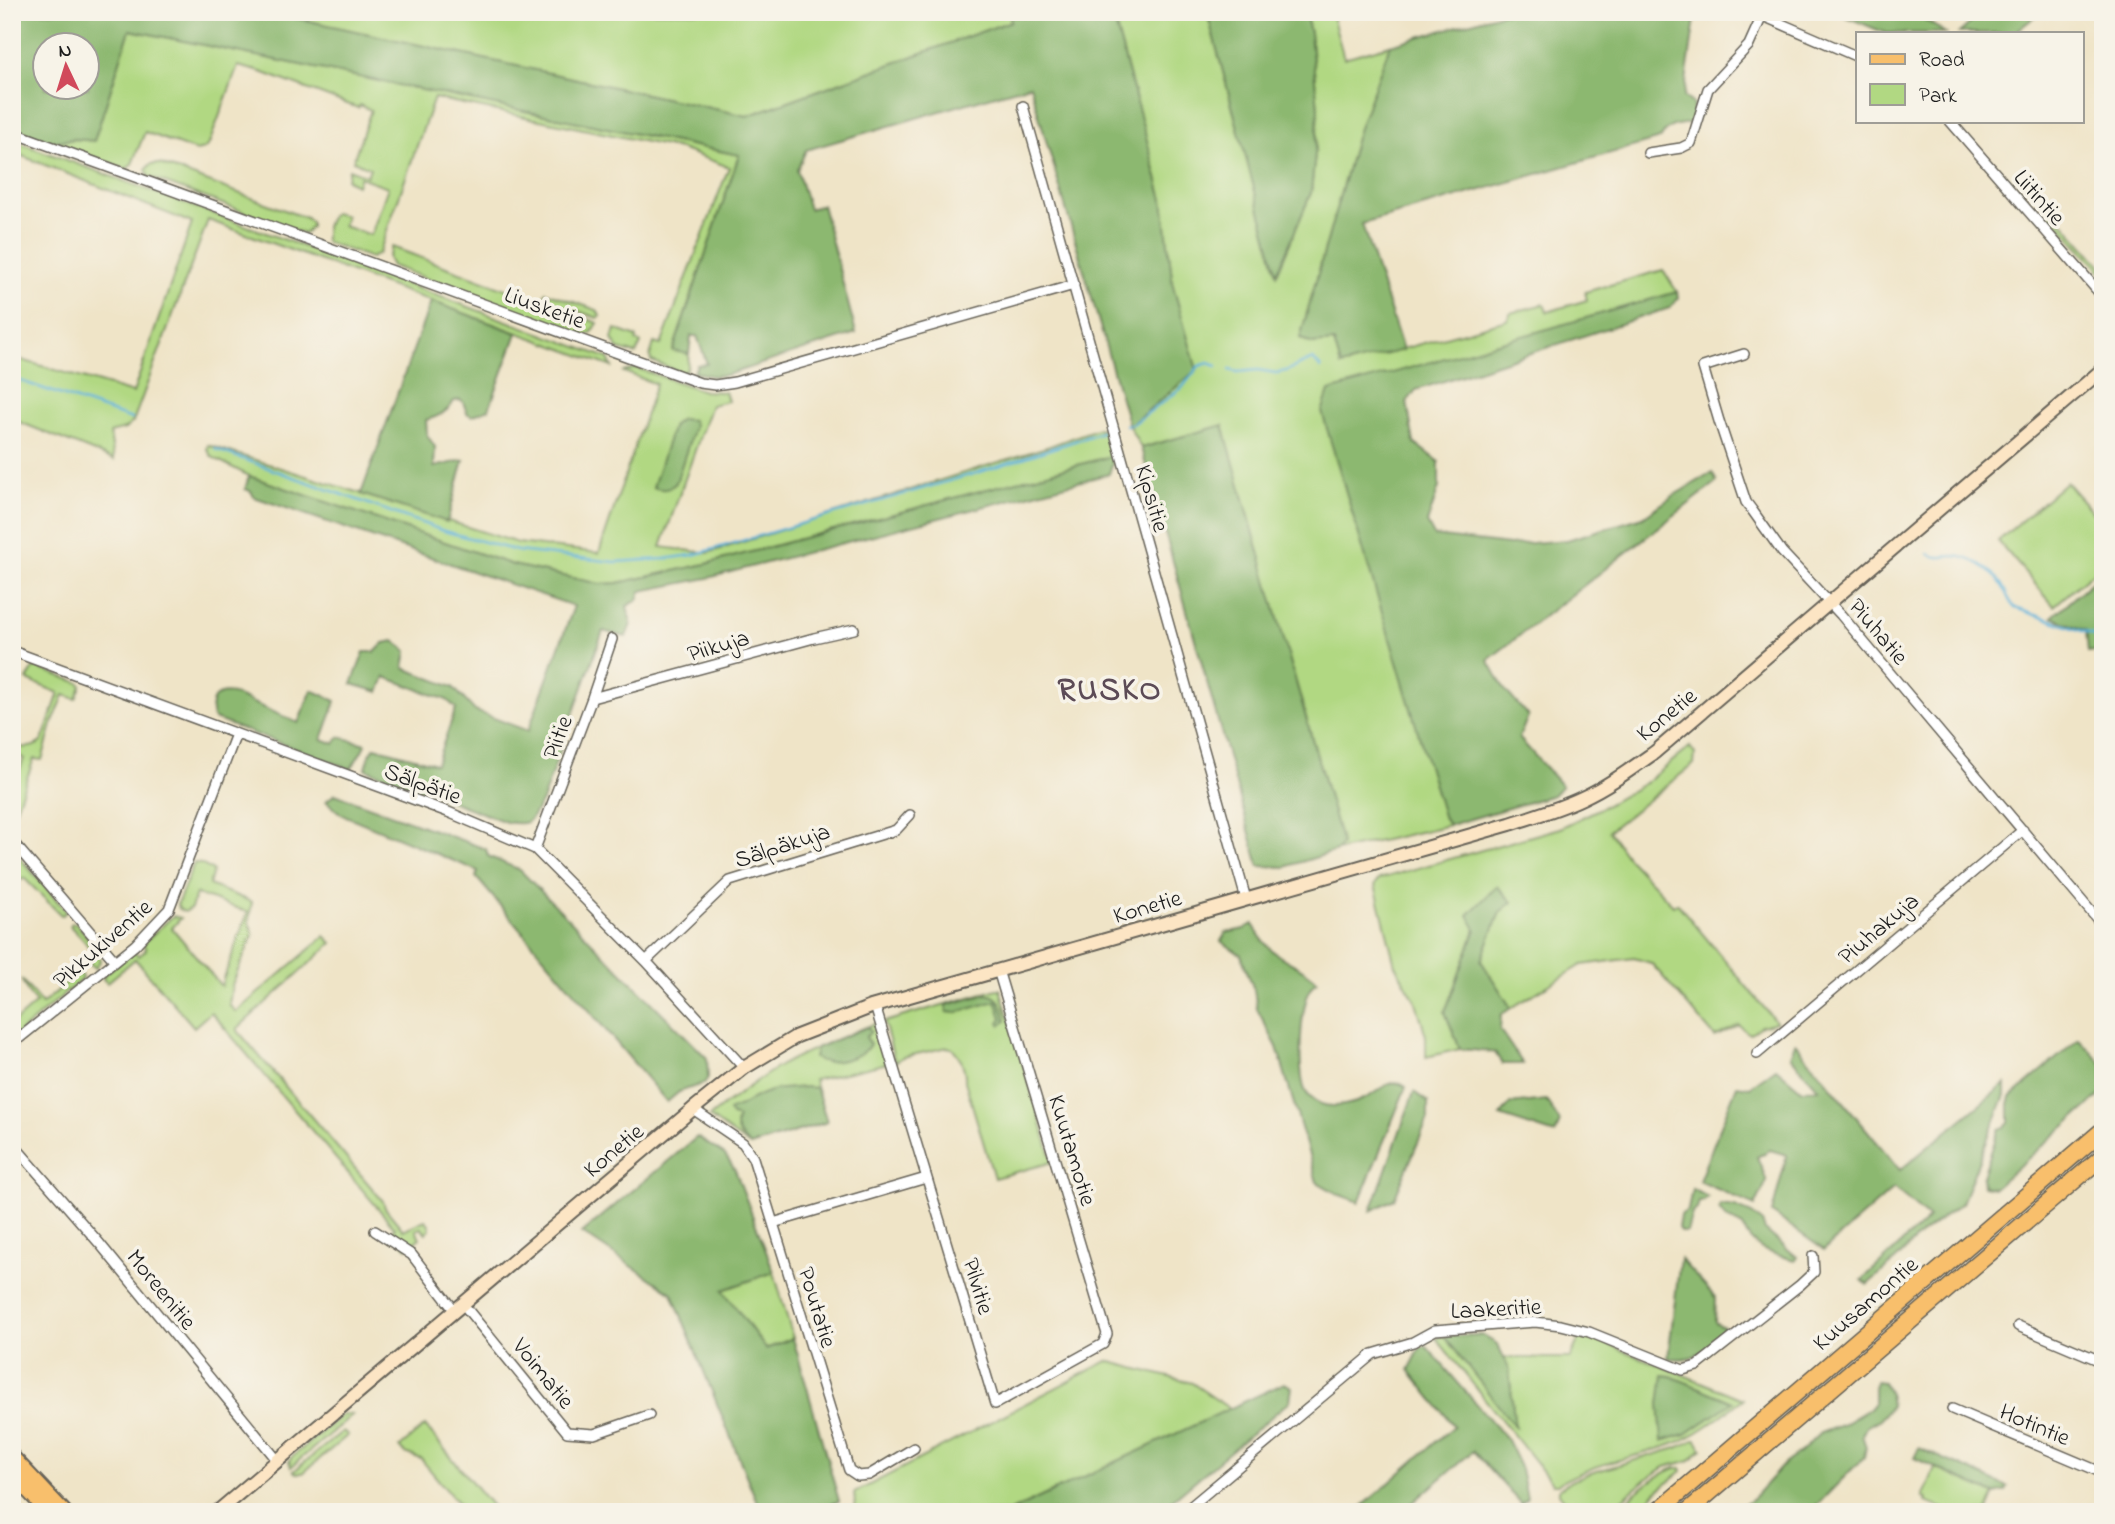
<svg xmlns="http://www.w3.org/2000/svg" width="2115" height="1524" viewBox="0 0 2115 1524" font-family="'Indie Flower',sans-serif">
  <rect width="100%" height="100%" fill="#f7f3e8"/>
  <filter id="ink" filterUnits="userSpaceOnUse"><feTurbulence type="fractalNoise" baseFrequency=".0143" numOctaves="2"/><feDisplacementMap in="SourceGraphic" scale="14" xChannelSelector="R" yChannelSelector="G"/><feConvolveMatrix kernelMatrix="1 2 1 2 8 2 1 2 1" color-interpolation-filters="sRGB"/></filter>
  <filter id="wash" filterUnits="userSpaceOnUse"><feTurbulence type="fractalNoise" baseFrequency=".00686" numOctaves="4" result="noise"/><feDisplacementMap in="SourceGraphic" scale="28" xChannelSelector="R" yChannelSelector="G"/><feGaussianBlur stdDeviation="1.57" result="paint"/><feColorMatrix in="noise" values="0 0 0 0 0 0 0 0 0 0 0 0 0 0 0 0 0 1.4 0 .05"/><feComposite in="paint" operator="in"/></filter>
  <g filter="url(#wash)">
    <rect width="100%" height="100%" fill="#efe4c7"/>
    <!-- green -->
    <path fill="#b1d882" stroke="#667a4f" stroke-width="2" d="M268,12H1009L1012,21L747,116Z
      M1112,12H1207L1277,273L1311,193L1317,135L1318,108L1310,33L1305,12H1331L1344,58L1390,45L1358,131L1300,338L1312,344L1334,342L1341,366L1507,320L1510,313L1544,304L1547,312L1587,300L1585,292L1663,270L1677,292L1329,392L1444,819L1450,825L1337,851L1342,844L1223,426L1141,448L1129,426L1196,370L1173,286L1163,200Z
      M130,30L739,155L673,350L689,354L687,368L684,373L651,361L650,356L654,343L661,345L729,167L680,149L434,98L379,253L371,258L326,242C323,233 327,219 334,213L346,216L343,226L371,235L388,187L360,177L357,185L347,180L349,169L367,176L370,168L353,161L371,110L360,105L358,108L261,72L238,66L209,144L204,149L196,151L145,132L132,164L127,169L48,142L75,139L94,141Z
      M12,140L608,358L612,367L208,220L133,422L125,429L110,433L114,460L12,419V357L133,393L192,223L12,152Z
      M151,164H160L306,218L311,222V227L304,234L149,177L146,169Z
      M2052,210L2103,268V274L2050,215Z
      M392,247L598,323L593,331L589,334H578L392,266L388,258Z
      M546,292L597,310L600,316L598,318L543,299Z
      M615,329L637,337L636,341L641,343L636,354L618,349L612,339Z
      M636,368L704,391L725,392L728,401L711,405L661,547L708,553L1050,446L1099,428L1109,432L1115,455L706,564L618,583L600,584L513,565L249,476L212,457L207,449L208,445L518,543L599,553L656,384L624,372Z
      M2066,482L2103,524V564L2054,606L1998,541Z
      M34,667L80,683L81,686L76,699L64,695L52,725L42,760L34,759L13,816L12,781L15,782L24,758L12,754V745C23,749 33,749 42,741L59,693L27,680Z
      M1690,747L1695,754L1694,764L1609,831L1628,858L1673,905L1677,903L1776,1022L1761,1026L1749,1034L1739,1025L1715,1037L1651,963L1634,958L1582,965L1511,1008L1481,961L1500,912L1476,929L1445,1012L1460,1049L1426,1057V1036L1416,1002L1395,965L1375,885L1379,879L1560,828L1605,806L1645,783Z
      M13,850L66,911L63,915H61L24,878L12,886V874L18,868L12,861Z
      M194,863L201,864L213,871L209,885L252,902L249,922L253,934L232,985L229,1005L236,1012L325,936L332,943L238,1028V1031L383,1201L385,1208L403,1230L425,1220L429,1224L430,1229L426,1233L421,1228L416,1230L420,1238L407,1248L392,1232L395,1228L211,1012L194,1027L135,959L107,983L103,979L104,975L133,951L139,956L146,950L143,943L173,916L181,918L172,928L221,986L248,912L196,894L191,908L185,912L180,910L177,905Z
      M72,923H76L98,950L100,961L96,968L90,964C97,949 80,937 70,926Z
      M80,972L82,979L12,1039V1024L36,1003L28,993L21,979L42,1004Z
      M997,989H1000L1053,1162L994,1178L965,1081C966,1070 959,1049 948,1047L903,1057L895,1062L884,1022Z
      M874,1024L876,1025L888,1063L814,1080L827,1122L750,1146L709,1117C734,1098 758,1078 785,1063C813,1048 844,1036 874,1024Z
      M774,1272L793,1338L766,1349L723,1290Z
      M1581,1334L1587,1336L1743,1399C1722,1415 1701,1433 1676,1443C1637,1458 1594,1462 1558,1484H1553L1436,1338L1444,1336L1514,1425L1509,1369L1504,1358H1570Z
      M1107,1361L1192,1383L1230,1409L1009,1512H856L854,1493Z
      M343,1414L352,1415L291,1467L289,1461L291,1458Z
      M425,1426L497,1512H465L421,1459L405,1453L400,1447Z
      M343,1431L348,1435L303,1473H297L294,1471Z
      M1694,1440H1697L1702,1449L1691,1460L1665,1467L1647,1479L1606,1512H1574L1559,1493V1489L1571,1481L1587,1474L1677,1448Z
      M1675,1468H1681L1682,1471L1656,1492L1637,1512H1613C1632,1496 1652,1477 1675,1468Z
      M1935,1468L1995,1494L1987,1512H1950L1926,1502L1927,1499L1923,1498Z"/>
    <!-- forest -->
    <path fill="#8cb870" stroke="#546a46" stroke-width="2" fill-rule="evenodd" d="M12,12H268L747,116L1011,21L1009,12H1112L1163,200L1173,286L1197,370L1129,426L1030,85L806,150L797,170L809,209L822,205L856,333L727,375L712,376L694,372L697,365L707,364L697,336H691L689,354L673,351L739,155L130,30L94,141L75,139L48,142L12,128ZM46,46H88V88H46Z
      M1207,12H1305L1310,33L1318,108L1317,135L1311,193L1277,274Z
      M1507,12H1696L1684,96L1693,104L1692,123C1676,125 1668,124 1660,139L1362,224L1403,350L1341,366L1334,342L1312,344L1300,338L1358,131L1390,45Z
      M1835,12H1913L1945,33H1885Z
      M1983,12H2041L2014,33H1959Z
      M1677,292L1678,298L1670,308L1416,390L1407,402L1414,443L1439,462V487L1427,523L1434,536L1509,545L1567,540L1643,517L1676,494L1712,473L1717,482L1488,660L1505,690L1528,716L1519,738L1562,786L1553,795L1450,825L1444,819L1322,412L1329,391Z
      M431,301L517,333L489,409L472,416L467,413L463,402L460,400L454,401C448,412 438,417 426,420L427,435L435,447L434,467L464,460L447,522L361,494Z
      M681,419L693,420L694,427L676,483C668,490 663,491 653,487L673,425Z
      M1223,425L1342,844L1337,851L1285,867L1259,866L1141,448Z
      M1115,455L1109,474L708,578L641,591L638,600L627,606L631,624L626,637L603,631L542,801C528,822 532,826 506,822L366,769L369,756L375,747L436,764L456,708L447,700L385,677L379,692L352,684L364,652H375L384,643L394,641L407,651L404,668L453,687L475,711L528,731L574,606L254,497L251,491L245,489L249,476L513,565L600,584L618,583L706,564Z
      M2103,572V656L2095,651L2088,652L2086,631L2052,617Z
      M312,690L336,701L322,739L335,744L339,737L366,744L351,769L214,719C207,702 215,690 233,694L298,723Z
      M335,794L486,849L488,856L520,870L707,1058L708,1077L705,1083L679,1092L667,1102L476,877L478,871L341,814L326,801Z
      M1497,886L1512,902L1500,912L1481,961L1511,1008L1501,1015L1500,1030L1523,1064H1502L1495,1052L1460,1049L1445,1012L1476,929L1468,915Z
      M1253,924C1259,936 1267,948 1278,955C1291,964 1305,969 1317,981C1299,989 1297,1073 1305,1090C1308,1097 1314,1101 1321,1104C1334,1109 1355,1104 1368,1097C1375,1093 1383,1086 1391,1083C1397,1082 1402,1084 1406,1087L1359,1202L1340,1195L1317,1182L1277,1047L1257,1009L1254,990L1241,955L1221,941L1226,933L1244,929Z
      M987,994C1002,997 1002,1007 1006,1021L1001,1025L999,1022L1002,1018L996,1001L955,1013L947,1012V1005Z
      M867,1027L871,1031L866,1037L870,1044C863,1059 826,1067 814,1058L816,1048Z
      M2079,1039L2103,1064V1093L1994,1188L1983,1186L1982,1178L1999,1129L2005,1127L2009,1123V1104L2011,1097Z
      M1795,1043L1900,1170L2005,1084V1095L1962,1203L1921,1234L1897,1259L1867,1285L1862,1280L1929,1218L1894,1188L1824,1250L1772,1213L1787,1155L1770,1150L1757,1157L1767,1181L1755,1206L1699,1181L1737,1085L1750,1087L1776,1068L1802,1090L1819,1089L1790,1056Z
      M806,1087L816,1088L827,1122L750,1146C741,1137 732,1130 738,1118L732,1116L729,1111C734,1107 739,1108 744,1104C770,1088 776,1089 806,1087Z
      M1414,1092L1428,1102V1119L1394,1199L1371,1211Z
      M1546,1100L1560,1122L1555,1134L1500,1116L1510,1104Z
      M697,1137L725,1155L735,1170L774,1272L723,1290L766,1349L793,1338L839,1501L813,1512H761L672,1293L582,1233Z
      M1692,1189L1708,1197L1704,1201L1699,1202L1697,1209L1692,1213L1687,1232H1681L1678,1228L1680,1215L1688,1210Z
      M1720,1205L1735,1207L1752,1214L1762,1222L1765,1230L1797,1257L1795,1260C1772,1254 1751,1250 1743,1226L1726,1218L1719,1209Z
      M1680,1259L1716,1298L1715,1322L1724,1327L1722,1335C1702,1351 1696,1362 1668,1358Z
      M1482,1335L1497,1344L1509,1369L1515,1427L1444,1336Z
      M1426,1346L1506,1438L1521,1469L1527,1498L1521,1504L1473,1451L1402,1512H1356L1454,1426L1409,1370L1421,1347Z
      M1663,1375L1671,1376L1733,1402L1686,1434L1662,1441L1659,1404Z
      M1876,1381L1883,1382L1889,1393L1891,1406L1880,1419L1866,1427L1862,1435L1866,1447L1864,1457L1810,1512H1733L1754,1497L1784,1464L1803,1450L1820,1433L1842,1425L1869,1409L1874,1403V1387Z
      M1284,1383L1292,1387L1290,1401L1158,1512H1009Z
      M1919,1448L2008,1487L2006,1491L1995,1494L1914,1458Z"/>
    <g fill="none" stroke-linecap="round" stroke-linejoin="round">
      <!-- stream -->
      <path stroke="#5cb1d9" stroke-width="2.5" d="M1230,370L1237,372L1258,370L1276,373L1286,371L1313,359L1321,368
        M12,378L132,419
        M1126,425L1133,424L1182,388L1199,366L1209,363L1217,366
        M215,449L444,531L517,551L615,562L664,559L693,555L980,472L1102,432
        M1929,554C1940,561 1949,553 1961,557C1978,561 1996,573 2004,589C2008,597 2009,602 2015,608L2103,638"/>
    </g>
  </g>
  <g filter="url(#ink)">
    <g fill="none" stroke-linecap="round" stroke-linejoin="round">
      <!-- street casing -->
      <g stroke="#666258" stroke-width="12">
        <path id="street" d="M1754,12L1858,57
          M1023,106L1246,899
          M1950,121L2103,297
          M12,132L700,383L715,385L735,382L1074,285
          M1648,153L1681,148L1691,143L1708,89L1749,45L1762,16
          M1744,354L1703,367L1719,421L1746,502L1752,510L1782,552L1841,615L2103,926
          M12,651L448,812L535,849L646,961L744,1068
          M592,698L814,638L854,629
          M12,841L115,961
          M535,849L592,698L612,639
          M646,961L730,881L896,830L910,815
          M875,1006L995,1404L1103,1344L1107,1334L998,970
          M12,1044L135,945L169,909L236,734
          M1757,1054L2023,830
          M693,1109L743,1143L753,1158L849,1470L858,1476L869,1475L914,1448
          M12,1143L100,1244L278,1461
          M773,1223L926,1178
          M375,1231L412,1255L455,1311
          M463,1304L567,1432L594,1434L649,1415
          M2018,1326L2103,1362
          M1952,1409L2103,1473
          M1184,1512L1373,1354L1413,1342L1435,1330L1535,1322L1561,1325L1589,1332L1683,1370L1697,1366L1800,1285L1814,1272L1813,1256"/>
      </g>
      <!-- secondary casing -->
      <g stroke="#666258" stroke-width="16">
        <path id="secondary" d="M217,1512L693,1109L744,1068L797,1036L871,1007L1510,824C1534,816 1559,809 1582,798C1608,786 1631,769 1655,752L2103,369"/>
      </g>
      <!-- primary casing -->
      <g stroke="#666258" stroke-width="18">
        <path id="primary" d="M12,1457L64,1512
          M12,1473L48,1512"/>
      </g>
      <!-- highway casing -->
      <g stroke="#666258" stroke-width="19">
        <path id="highway" d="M1657,1512L2103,1130
          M1687,1512L2103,1156"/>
      </g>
      <!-- street -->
      <use href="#street" stroke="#fff" stroke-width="9"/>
      <!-- secondary -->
      <use href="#secondary" stroke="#fce5c4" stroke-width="12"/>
      <!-- primary -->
      <use href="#primary" stroke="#f8bf6c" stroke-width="14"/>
      <!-- highway -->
      <use href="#highway" stroke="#f8bf6c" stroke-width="16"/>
    </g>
  </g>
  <g text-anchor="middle" stroke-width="7" stroke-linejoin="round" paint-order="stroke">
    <!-- street labels -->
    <g font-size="24" fill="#1c1c1c" stroke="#f7f3e8">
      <text transform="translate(2040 197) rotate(49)" y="8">Liitintie</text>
      <text transform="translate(545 307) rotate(20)" y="8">Liusketie</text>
      <text transform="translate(1153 498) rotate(74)" y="8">Kipsitie</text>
      <text transform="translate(1879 631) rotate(50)" y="8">Piuhatie</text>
      <text transform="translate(718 645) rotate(-16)" y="8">Piikuja</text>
      <text transform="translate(1666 714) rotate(-39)" y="8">Konetie</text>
      <text transform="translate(557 737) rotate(-69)" y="8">Piitie</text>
      <text transform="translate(423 783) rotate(20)" y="8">Sälpätie</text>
      <text transform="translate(782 845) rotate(-18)" y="8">Sälpäkuja</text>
      <text transform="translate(1147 906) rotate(-16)" y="8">Konetie</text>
      <text transform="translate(1878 928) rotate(-40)" y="8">Piuhakuja</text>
      <text transform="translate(102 943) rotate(-41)" y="8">Pikkukiventie</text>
      <text transform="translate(613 1150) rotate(-40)" y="8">Konetie</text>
      <text transform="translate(1073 1150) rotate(73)" y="8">Kuutamotie</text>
      <text transform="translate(979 1286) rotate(73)" y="8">Pilvitie</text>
      <text transform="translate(162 1289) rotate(51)" y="8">Moreenitie</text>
      <text transform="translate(1865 1303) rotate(-41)" y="8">Kuusamontie</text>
      <text transform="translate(818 1307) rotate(73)" y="8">Poutatie</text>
      <text transform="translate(1496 1308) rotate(-3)" y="8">Laakeritie</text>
      <text transform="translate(544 1373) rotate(51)" y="8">Voimatie</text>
      <text transform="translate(2035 1424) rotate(23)" y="8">Hotintie</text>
    </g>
    <!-- district labels -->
    <g font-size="32" font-weight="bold" letter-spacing="2" fill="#5c4b56" stroke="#f7f3e8">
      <text x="1110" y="699">RUSKO</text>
    </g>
  </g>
  <!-- margin -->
  <rect width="2115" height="1524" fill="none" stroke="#f7f3e8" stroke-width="42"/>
  <!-- legend -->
  <rect x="1856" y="32" width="228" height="91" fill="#f7f3e8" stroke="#9f9d96" stroke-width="2"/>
  <rect x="1870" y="54" width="35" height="10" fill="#f8bf6c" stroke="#9f9d96" stroke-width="2"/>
  <text x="1919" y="66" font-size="21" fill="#1c1c1c">Road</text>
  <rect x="1870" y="84" width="35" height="21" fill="#b1d882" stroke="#9f9d96" stroke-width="2"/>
  <text x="1919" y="102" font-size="21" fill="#1c1c1c">Park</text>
  <!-- north arrow -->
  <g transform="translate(66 66) rotate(356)"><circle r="33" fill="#f7f3e8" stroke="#9f9d96" stroke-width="2"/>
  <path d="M0-5L12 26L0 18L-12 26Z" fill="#d1495b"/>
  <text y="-10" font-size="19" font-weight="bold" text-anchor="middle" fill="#1c1c1c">N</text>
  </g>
</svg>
